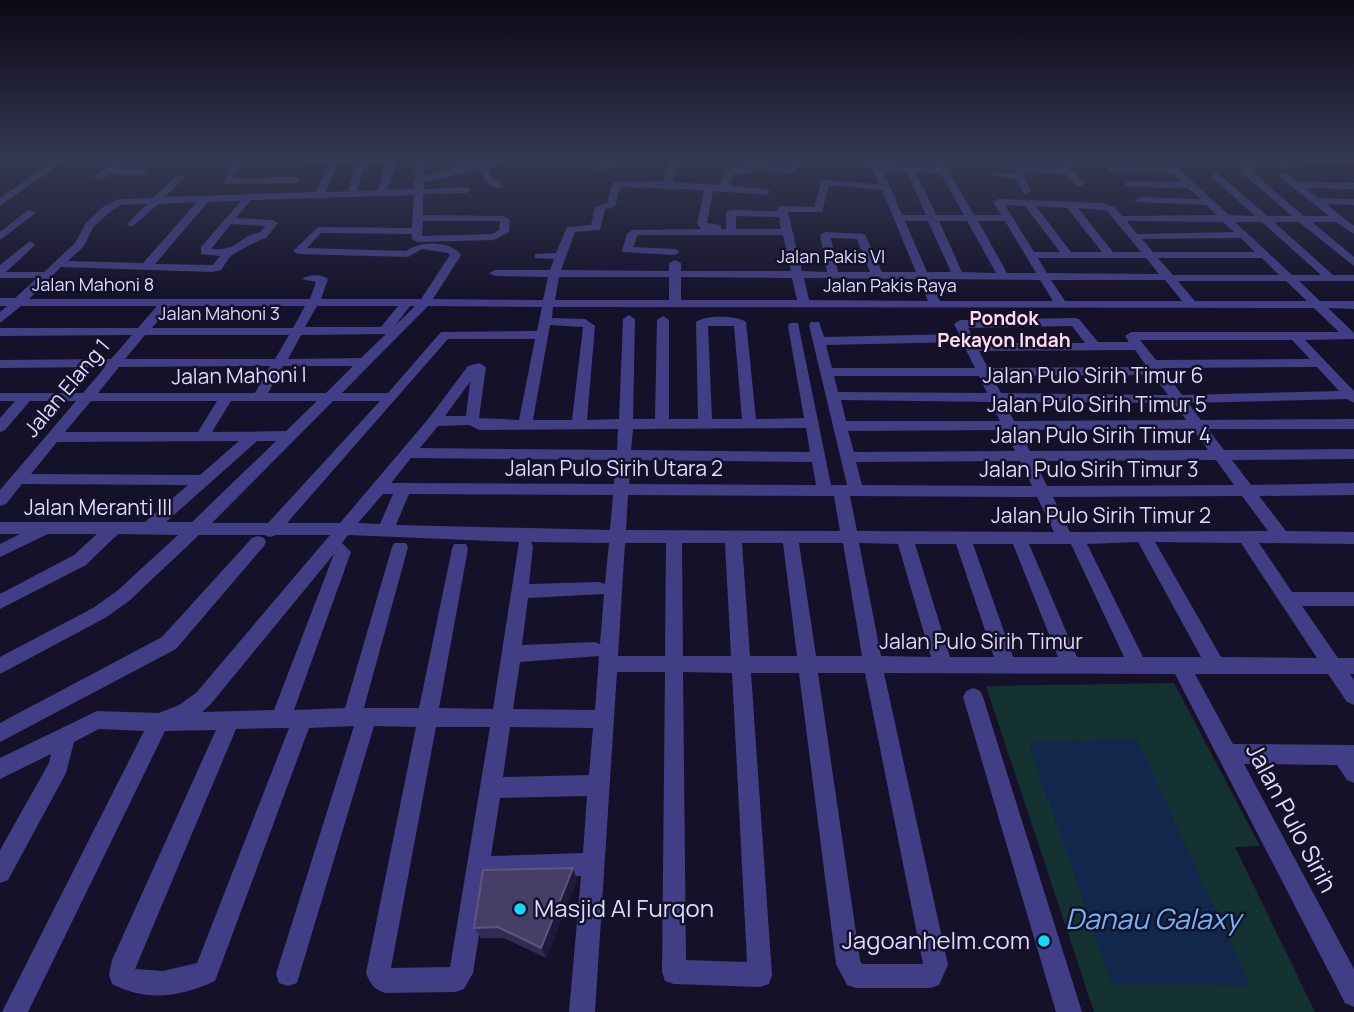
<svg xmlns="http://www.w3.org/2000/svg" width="1354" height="1012" viewBox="0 0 1354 1012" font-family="Manrope,sans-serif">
  <rect width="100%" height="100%" fill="#151128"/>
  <!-- green -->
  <path fill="#143231" d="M1174,683L1260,846L1235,847L1315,1012H1094L986,686Z"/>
  <!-- water -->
  <path fill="#11274c" d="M1137,739L1250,985L1112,984L1028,742Z"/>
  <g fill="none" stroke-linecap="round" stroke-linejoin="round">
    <!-- minor -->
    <path fill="#423e85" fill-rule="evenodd" d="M58,158H68L0,206V198Z
      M117,158H126L115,169L144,170L149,173L144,176L109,174L101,180H95V176Z
      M232,158H240V167L233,179L295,177L300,180L295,183L224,184Z
      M331,158H404L397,161L387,190L414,189V180L418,177L414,175L418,158H426L423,176L457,167L459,158H467L466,165L499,158H510L489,167L491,177L501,184V188C489,189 483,179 480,169L424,182V189L466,187L471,190L466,193L423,194V215L504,216L510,220L509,232L494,240L417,242L412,239V234L321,233L307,248L406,251C421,241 449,240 461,255L433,299L543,300L548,277L495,276L489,273L495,270H550L554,259L535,258V254L556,253L567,227L591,225L595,207L607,203L613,182L664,181L671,158H679L673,182L720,185L726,169L747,167L751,158H759L758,164L789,168L796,161H802V165L791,174L756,169L751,173L733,174L730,186L766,189L771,192L766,195L713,191L707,223L721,225V229H726V213L731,210L777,211L778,207L782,206L814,207L822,180L879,184L873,169L859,166L858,158H866L868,163L938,168L933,158H941L974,215H1001L993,202L998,199L1102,203L1115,207L1122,216L1217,215L1206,205L1137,202L1135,200L1140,197L1200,199L1188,188L1129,187L1124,184L1129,181L1182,182L1173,173L1110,172L1108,170L1113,167L1178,168L1229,215L1255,216L1212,177V173H1218L1267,216H1292L1242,173L1240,171L1245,167L1237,158H1246L1255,167L1251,171L1304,216H1329L1280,177V173H1286L1298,182L1354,183V189L1305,188L1318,198L1354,199V205L1326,204L1354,226V234L1336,222H1312L1354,257V266L1299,222H1274L1333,275H1354V281H1299L1320,301H1354V309L1328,308L1354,333V339L1305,340L1354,391V403L1347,399L1188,403L1201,420L1354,419V429H1208L1224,450L1354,449V459L1232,460L1251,485L1354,483V495L1259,496L1286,531L1354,532V544L1259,543L1292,592H1354V606H1302L1338,658H1354V674H1350L1354,680V705L1347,702L1328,674H1195L1233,744L1354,745V783L1347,780L1337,765L1244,764L1354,969V1007L1345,1003L1175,674L884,673L948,965L939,985L930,988H856L847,985L836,964L799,673H751L772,975L769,984L760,987L674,984L665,981L662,972L665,672H617L595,1012H569L581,876L488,879L473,973L464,989L455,992L385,993C374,989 370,984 366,973L416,727L374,726L297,983L288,986L279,983L276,974L354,726L309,728L215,981C180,997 147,1002 112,984L109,975L112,960L216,730L165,731L28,1012H2L144,731L99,729L74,742L66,773L8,880L0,883V850L49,763L51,754L0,779V758L97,711L159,713L179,705L196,693L330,535H276L270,537L264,535H199L129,601L105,618L0,674V657L93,608L117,591L178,535L118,534L86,565L0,609V594L74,555L97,534H48L0,557V544L20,534H0V522H145L188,485L22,484L6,504L0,506V490L76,401H30L5,430L0,432V418L15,401H0V393H83L105,367L0,368V360L111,359L132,335L0,336V328H138L157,306H21L0,323V312L7,306H0V298H15L37,278H0V265L30,241L35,244L34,246L6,272H44L75,243L86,223L103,207L119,199L153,198L177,175L185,177L165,197L316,192L328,164L302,166L297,163L302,160ZM387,161L378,188L380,190L356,191L367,162ZM358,163L348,189L350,191L326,192L337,164ZM883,170L907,172L926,215H902ZM916,172L941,174L964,215H936ZM829,185L882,190L916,272H882L865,234L825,232L820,235L827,272L802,271L788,212H822ZM620,187L704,190L697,224L701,229L632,230L627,234L622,250L623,252L675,255L680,252L675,249L633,247L638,235H783L791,271H681V263L675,260L669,263V271L561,270L575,232L600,230L605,209L615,207ZM414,195L412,228L318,227L293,251L298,254L408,257L422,249L448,253L450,255L421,299H321L328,279C322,274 308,274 302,279L316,282L310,299H29L61,267L212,272L221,270C224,266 227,260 231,256C235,253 260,239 266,238L278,223L273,220L236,218L251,200ZM241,201L201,247V254L220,256L213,265L155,264L208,202ZM197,202L143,263L68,261L84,246L93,227L111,211L121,205L147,204L127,224L132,227L158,204ZM1005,205L1025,206L1060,252H1034ZM1036,206L1067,208L1102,252H1071ZM1078,208L1107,211L1141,252H1113ZM736,216L779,217L781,229H736ZM423,221H499L500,222L499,230L492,234L422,236ZM905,221H928L951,272H927ZM939,221H967L996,273L962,272ZM978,221H1005L1036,273H1007ZM1127,221L1223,222L1234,232L1137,234ZM1235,222H1262L1321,275H1292ZM231,224L265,226L259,233C239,235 241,251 211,249ZM831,238L857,239L870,272H838ZM1241,238L1255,252H1153L1142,239ZM1038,258H1146L1159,274L1047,273ZM1158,258H1262L1279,275H1173ZM559,277H669V300H555ZM681,277L792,278L797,300H681ZM804,278L919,279L928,301L809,300ZM930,279L1040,280L1053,301H940ZM1051,280H1165L1182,301H1065ZM1178,281H1286L1307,301H1195ZM170,306H305L293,328H152ZM317,306H398L381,327H305ZM410,306H415L395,326ZM428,306L542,307L537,331L441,332L388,393H342ZM553,307L1314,308L1339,332H1131L1125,336L1129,342H1098L1079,319L1075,318L960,320L954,324L959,334L824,337L819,322H811L809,325L847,485H831L798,323H790L788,326L804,418L756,419L746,322C737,315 705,315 696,322L698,419H669V320L663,316L657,320L655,419H633L635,319L629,315L623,319L619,419L587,420L595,326L585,319L552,318ZM550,325L583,327L572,420H533ZM708,326H734L742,419H712ZM1072,326L1085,343H976L968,328ZM386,334L361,358L288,359L301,335ZM145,335H289L275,359H125ZM448,339H535L519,420L479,418L486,367L479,363L468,366L429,418L340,523H287ZM1140,340H1292L1310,359L1156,360ZM962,342L975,368H832L826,345ZM1135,350L1147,367L988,368L979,351ZM270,366L255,393H98L119,367ZM283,366H353L326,393H268ZM1317,367L1339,391L1182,395L1162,368ZM1153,375L1168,395L1001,393L992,376ZM834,376H979L987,393L838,392ZM470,382L466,416H445ZM841,400L991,402L1000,421H846ZM91,401H217L198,432H65ZM231,401H317L286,431L212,432ZM333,401H380L268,523H212ZM1005,402L1174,403L1186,420L1014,421ZM469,425L479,430L618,429L617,450L420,448L438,426ZM806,428L810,452L631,450L633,429ZM1193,429L1208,450L1030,451L1019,430ZM1005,430L1015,451L854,452L848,431ZM239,441L200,475L31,474L57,442ZM257,441H276L192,522H166ZM411,458L616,460L614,484L391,483ZM631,460L812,462L816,485L629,484ZM1216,460L1234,485L1047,486L1035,461ZM1020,461L1032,486L862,485L856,462ZM383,494H393L380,524L358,523ZM409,494L613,495L610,530L396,525ZM628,495L834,496L840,531L626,530ZM850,496L1037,497L1054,532L857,531ZM1242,496L1268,531L1070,532L1053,497ZM348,535L519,542L493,709L439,708L468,549L466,544H454L452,549L419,708H364L408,547L406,543H394L392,547L345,708L294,710L351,552L342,543ZM531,542L609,543L605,584L599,582L529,584L533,546ZM1138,542L1201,657H1143L1087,544ZM1155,542L1241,543L1317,658L1221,657ZM625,543H666L665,656H618ZM682,543H725L731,656H683ZM742,543H783L797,656H750ZM799,543H843L862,656H816ZM859,543L898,544L931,657L881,656ZM915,544H956L994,657H950ZM973,544H1013L1058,657H1013ZM1029,544H1071L1124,657H1077ZM334,554L274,710L202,712L210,705ZM604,594L600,644L594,642L522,645L528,598ZM599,656L595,710L513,709L520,662ZM683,672L732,673L747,962L686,960ZM818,673H865L923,964H862L860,960ZM436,727H490L450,967L391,968ZM510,727L593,728L589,775L503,777ZM283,728H289L197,963L163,971L135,969L236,729ZM587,796L583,853L491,856L500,798Z
      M612,158H620L615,167L598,171V167L609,163Z
      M1055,158H1064L1084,184L1082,186H1076L1066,174L1025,172V179L1031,191L1026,194L1023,193L1016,179L991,175L996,172L1015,174V169L1020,166L1062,168Z
      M1276,158H1285L1291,165L1283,167Z
      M1301,158H1354V163L1305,161Z
      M28,210L37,212L0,240V232Z
      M258,536L264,538L266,542L264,546L176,649L0,742V723L162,637L252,538Z
      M973,688L980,691L983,697L1082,1012H1056L963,697L966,691Z"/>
  </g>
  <!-- wall -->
  <path fill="#342b55" d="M577,880L546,958L504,938H481L474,928Z"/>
  <!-- shaded-wall -->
  <path fill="#20193b" d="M573,868L577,880L546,958L541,948Z"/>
  <!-- building -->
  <path fill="#463e67" stroke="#5e567f" stroke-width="2" d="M573,868L541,948L498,927L474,928L483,870Z"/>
  <!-- sky -->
  <linearGradient id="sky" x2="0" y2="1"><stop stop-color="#0c0916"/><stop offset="0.53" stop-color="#353853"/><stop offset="1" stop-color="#353853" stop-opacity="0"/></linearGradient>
  <rect width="1354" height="300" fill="url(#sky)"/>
  <!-- markers -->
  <g fill="#0edbf5" stroke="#151128" stroke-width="2.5">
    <circle cx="520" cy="909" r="7"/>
    <circle cx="1044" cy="941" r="7"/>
  </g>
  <g text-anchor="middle" stroke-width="5" stroke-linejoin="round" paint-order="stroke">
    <!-- far-street labels -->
    <g font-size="18" fill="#ded9fe" stroke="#151128">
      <text x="831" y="263">Jalan Pakis VI</text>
      <text x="93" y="291">Jalan Mahoni 8</text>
      <text x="890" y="292">Jalan Pakis Raya</text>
      <text x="219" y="320">Jalan Mahoni 3</text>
    </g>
    <!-- far-neighbourhood labels -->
    <g font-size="19" font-weight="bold" fill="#fedbf1" stroke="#151128">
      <text x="1004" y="325">Pondok<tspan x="1004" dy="22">Pekayon Indah</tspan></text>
    </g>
    <!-- street labels -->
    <g font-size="21" fill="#ded9fe" stroke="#151128">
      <text transform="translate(239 376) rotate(-1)" y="7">Jalan Mahoni I</text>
      <text x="1093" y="383">Jalan Pulo Sirih Timur 6</text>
      <text transform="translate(67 388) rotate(-50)" y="7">Jalan Elang 1</text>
      <text x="1097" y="412">Jalan Pulo Sirih Timur 5</text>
      <text x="1101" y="443">Jalan Pulo Sirih Timur 4</text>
      <text x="614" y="476">Jalan Pulo Sirih Utara 2</text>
      <text x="1089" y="477">Jalan Pulo Sirih Timur 3</text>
      <text x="98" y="515">Jalan Meranti III</text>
      <text x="1101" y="523">Jalan Pulo Sirih Timur 2</text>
      <text x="981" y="649">Jalan Pulo Sirih Timur</text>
    </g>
    <!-- near-street labels -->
    <g font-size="24" fill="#ded9fe" stroke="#151128">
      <text transform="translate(1291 818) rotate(62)" y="8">Jalan Pulo Sirih</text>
    </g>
    <!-- near-poi labels -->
    <g font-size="24" fill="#ded9fe" stroke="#151128" text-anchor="start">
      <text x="534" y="917">Masjid Al Furqon</text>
      <text x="1030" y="949" text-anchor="end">Jagoanhelm.com</text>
    </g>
    <!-- near-water labels -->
    <g font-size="28" font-style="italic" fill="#6cb6f9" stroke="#151128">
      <text x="1153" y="929">Danau Galaxy</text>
    </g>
  </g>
</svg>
